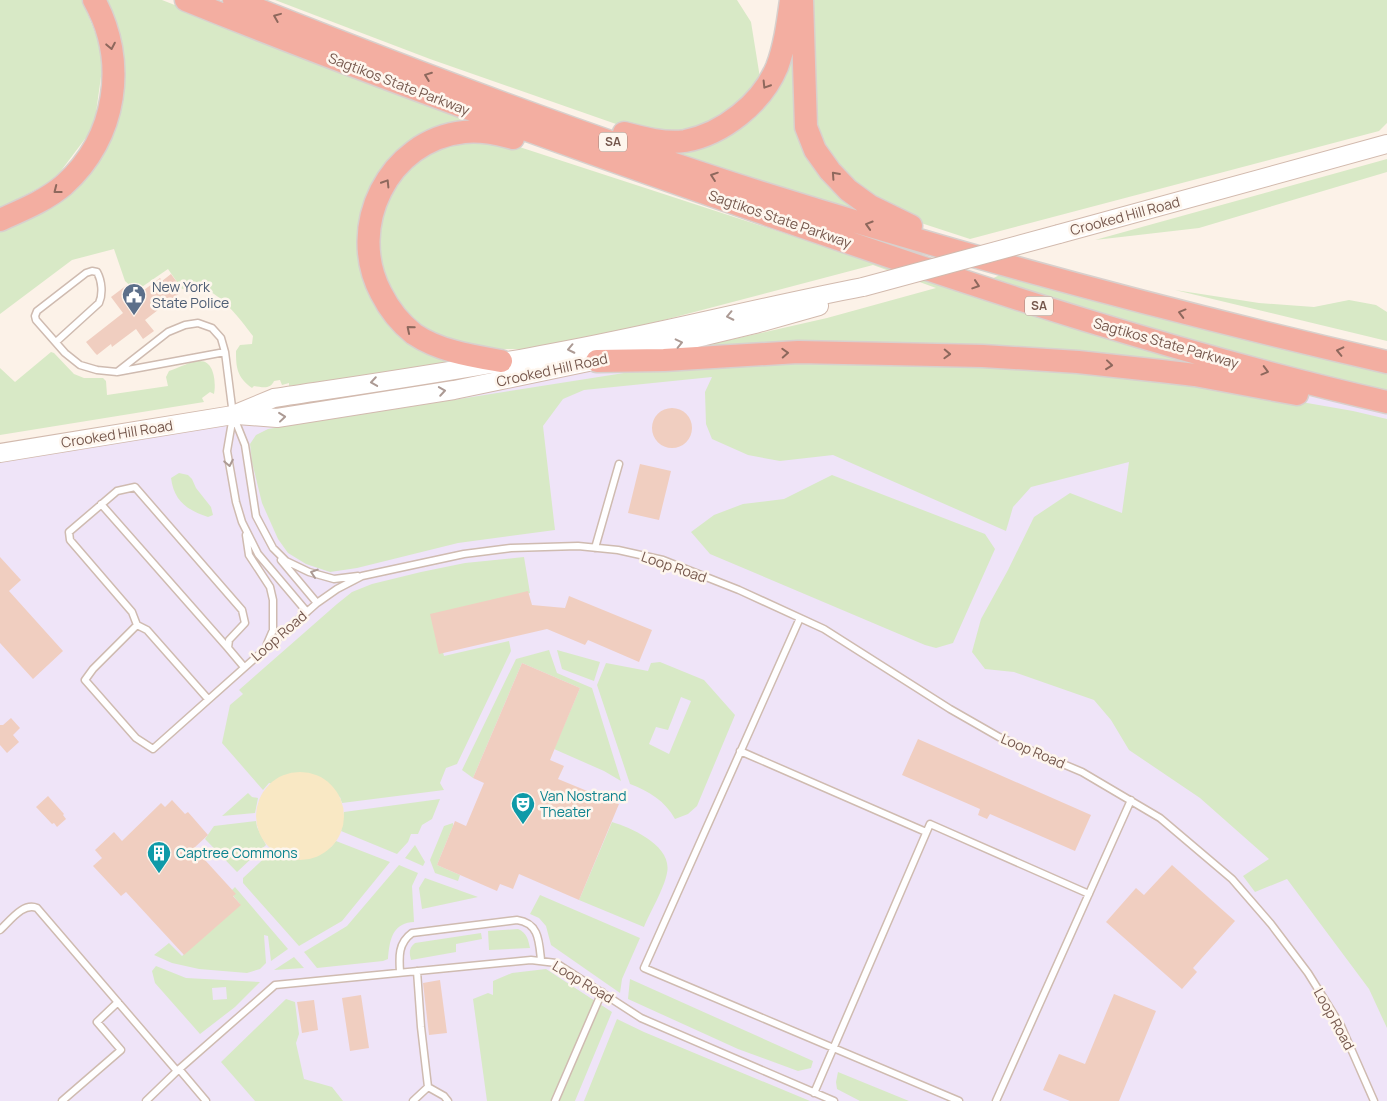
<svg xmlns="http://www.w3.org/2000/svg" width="1387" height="1101" viewBox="0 0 1387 1101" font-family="Manrope,sans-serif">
  <rect width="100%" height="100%" fill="#fcf2e8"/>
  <!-- education -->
  <path fill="#efe4f8" d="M714,360L1228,382L1387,410V1101H0V455L478,378Z"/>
  <!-- green -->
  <path fill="#d8e9c6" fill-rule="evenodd" d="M0,0H82L104,55L94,127L54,180L0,208Z
    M100,0H162L370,82L479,122L438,131L360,219L358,261L374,304L399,332L451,358L450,363L289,386V383L282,385L280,380L274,381C270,390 262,387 254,386L252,388C237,377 236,368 236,351L240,345L252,344L253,336C240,319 220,292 198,286C193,285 187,288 182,289L168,269L136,291L125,281L114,249L72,260L0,314V226L67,190L119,100Z
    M275,0H737L751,22L761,84L720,123L664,136L616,124L430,59Z
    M809,0H1387V123L1379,131L970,239L921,223L867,196L826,155L813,133Z
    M794,20L793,95L799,135L862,212L657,149L720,140Z
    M457,141L504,142L851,255L1192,361L1189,368L701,350L707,345L827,318L936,288L873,265L641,326L528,349H488L440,338L403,316L380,278L374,236L386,192L414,160Z
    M1387,159V172L1199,228L1095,240Z
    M1000,275L1089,300L1387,372V394L1296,371L989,280Z
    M1175,290L1259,303L1314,307L1349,300L1376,305L1387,312V341Z
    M51,352L54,353L74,374L84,378H103L106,381L107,395L168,386L166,377L169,371C178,368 191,361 200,361C215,361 216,384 214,394L210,392L202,398L204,402L0,435V368L15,382Z
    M866,359L1033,368L1188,382L1353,411L1387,419V1028L1369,989L1287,879L1255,892L1243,876L1269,859L1200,798L1129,750L1111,720L1094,700L1014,672L985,669L972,652L981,619L1008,570L1034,517L1070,493L1122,513L1129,462L1031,487L1013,507L1006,531L833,455L780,461L748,455L712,439L706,424L705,392L712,377L584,390L563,399L543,426L555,530L458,543L357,568L330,572L306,564L288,553L278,539L262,503L252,462L250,444L256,435L268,429L624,373L720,364Z
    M179,473L188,475L192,479L196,488L211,507L213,515L208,517C187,510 174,501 171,478Z
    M832,475L985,534L995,549L953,643L936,648L925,645L710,554L691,532L714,515L743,504L784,499Z
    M524,557L530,593L433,616L444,656L509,641L511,651L457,764L446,768L440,783L444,790L342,803L340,797L269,783L263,790L222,743L230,705L243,694L239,690L337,604L352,592L372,584L421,572L465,563Z
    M549,650L557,673L592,688L621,781L604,771L554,749L580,688L522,663L473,778L462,770L516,659Z
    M557,650L600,662L594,681L562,669Z
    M660,662L704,680L735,715L697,806L688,814L675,819C665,801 649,791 630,784L597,685L606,663L648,671L651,663ZM681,697L691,701L669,754L649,744L656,727L668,730Z
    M248,793L252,797L258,798L255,813L222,816Z
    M440,799L432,819L422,825L418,834H411L408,842L397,854L341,831L344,812Z
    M256,821L257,827L266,845L237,872L205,839L214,826Z
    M612,822C632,828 673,846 667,873C664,889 650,912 644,927L579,900Z
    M453,823V826L437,865L460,875L458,881L435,873L430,860L444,826Z
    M336,841L390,862L342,921L299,946L243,883V878L272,851L278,855L331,847Z
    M415,845L425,862L423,866L405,858Z
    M399,865L418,873L412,886L414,922C410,922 405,923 402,925C390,931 389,948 388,959L383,961L317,968L304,952L347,926Z
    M425,878L478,897L422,909L419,888Z
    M235,887L288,949L271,961L268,936L264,935L266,963L260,969L247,973L199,969L172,963L154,955L169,943L182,956L240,904L230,892Z
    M540,895L640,938L622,979L620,993L551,945L546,926L539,918L530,914Z
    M518,929C527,933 528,939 530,948L489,950L488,931Z
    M481,933L482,939L456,944V952L411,960C409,952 409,948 415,943Z
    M294,957L304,968L274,970Z
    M156,966L186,978L260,982L235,1007L200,1034L155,983L152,971ZM226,987L227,999L213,1000L212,988Z
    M546,969L612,1012L575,1101H487L473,999L488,993L493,995V981L512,973Z
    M630,979L813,1061L811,1068L798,1071L738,1049L628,999Z
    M286,999L295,1002L299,1034L296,1043L304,1079L332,1087L343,1101H255L221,1062Z
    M617,1019L644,1032L810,1101H584Z
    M838,1072L909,1101H860L837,1089L836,1082Z"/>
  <!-- sand -->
  <path fill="#f9e8c4" d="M256 816a44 44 0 1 1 88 0a44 44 0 1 1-88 0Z"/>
  <!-- building -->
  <path fill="#f0cec0" d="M171,274L179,285L176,287L180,293L145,320L154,331L143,339L136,329L112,347L111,344L97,355L95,353L86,342L123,313L111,297L127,285L136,296L160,278L162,281Z
    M652 428a20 20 0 1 1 40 0a20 20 0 1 1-40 0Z
    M640,464L671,471L659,520L628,513Z
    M0,557L21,580L9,591L63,651L33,679L0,643Z
    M528,591L532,605L565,608L569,596L652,630L639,662L588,640L585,645L547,629L439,654L430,614Z
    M522,663L580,688L550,760L564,766L558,779L619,804L579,900L519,874L513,889L500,884L497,891L437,865L455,821L466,826L484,783L473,778Z
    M11,718L20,728L13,735L19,742L7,753L0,745V725H3Z
    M918,739L1091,815L1075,851L990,814L987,819L978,815L980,809L902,775Z
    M48,796L64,814L63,815L66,819L57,827L54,823L52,824L36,807Z
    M172,800L185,814L188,812L208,835L194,848L236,894L233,896L241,905L184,955L126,892L121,896L93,866L102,858L95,850L114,832L122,841L161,803L165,807Z
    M1172,865L1235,921L1193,968L1197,972L1182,989L1106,922L1136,888L1144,895Z
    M440,980L447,1033L429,1035L423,983Z
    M1114,994L1156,1011L1119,1101H1070L1043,1090L1059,1054L1085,1064Z
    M361,995L369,1048L350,1051L342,998Z
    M314,1000L318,1030L302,1033L297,1002Z"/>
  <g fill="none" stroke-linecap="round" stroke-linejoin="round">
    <!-- service casing -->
    <g stroke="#cfbbb0" stroke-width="9">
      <path id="service" d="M56,342L99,303C103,294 102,281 97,272L92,271L86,273L37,311L35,316L36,320L65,353L80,365L97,370L117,372L225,352
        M117,372L168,332L185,325L198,323L212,328L221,338L225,352L233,415L245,445L256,516L273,548L286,561L309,572L334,579L358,576
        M233,416L227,451L236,502L242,522L258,554L307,612
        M101,504L228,648
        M246,535L249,555L270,587L273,600V630L267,644
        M595,548L619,464
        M281,560L317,603
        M800,618L644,968L959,1101
        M137,625L132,612L70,540L69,532L117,491L135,487L242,610L245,623L229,640L228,648L244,667
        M208,699L147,630L137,625L93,669L85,680L136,738L153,749L317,603L337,589L362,576L464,554L511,548L578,546L618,550L663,560L739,590L824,629L950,709L999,737L1082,772L1160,818L1232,879L1271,924L1308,973L1341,1026L1374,1101
        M740,751L926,832
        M0,930C10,921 23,902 37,908L177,1071
        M400,972C399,957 398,943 412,933L517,920C539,923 539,941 541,960
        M179,1069L206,1101
        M428,1087L444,1096L448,1101
        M814,1093L930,824L1089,894
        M62,1101L121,1050L97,1022L118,1002
        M146,1101L177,1071L275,985L531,960L556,963L641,1018L834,1101
        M413,1101L428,1087L421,1027L417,971
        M555,1101L602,992
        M996,1101L1131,800"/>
    </g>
    <!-- secondary casing -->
    <g stroke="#d2baae" stroke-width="20">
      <path id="secondary" d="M1059,234L1387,144
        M237,415L277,418L454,390L651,349L755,324L819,306
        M0,453L233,415L274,398C366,384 459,371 551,353C656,334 758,307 863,287"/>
    </g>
    <!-- motorway casing -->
    <g stroke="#d8d0cd" stroke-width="25">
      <path id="motorway" d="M186,0C383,80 582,151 783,220C982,289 1182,355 1387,402
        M234,0C407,69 581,135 759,192C966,257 1176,313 1387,362
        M802,0L806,127L815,150L830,171L848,190L870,206L911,226
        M624,133C643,138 666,144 685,141C723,134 762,103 777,67C785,46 788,22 791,0
        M0,220C22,210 45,201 64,185C117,138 128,61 94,0
        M501,361C472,356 439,351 414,334C400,323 389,309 381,293C346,227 388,140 464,132C481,130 497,134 513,138
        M597,361L664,360L798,352L983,356L1078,362L1161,371L1195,375L1297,394"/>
    </g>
    <!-- service -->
    <use href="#service" stroke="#fff" stroke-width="6"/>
    <!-- secondary -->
    <use href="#secondary" stroke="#fff" stroke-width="18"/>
    <!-- motorway -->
    <use href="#motorway" stroke="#f3aea1" stroke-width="22"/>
    <!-- secondary-bridge casing -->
    <g stroke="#d2baae" stroke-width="20" stroke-linecap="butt">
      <path id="secondary-bridge" d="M863,287L1059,234"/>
    </g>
    <!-- secondary-bridge -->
    <use href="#secondary-bridge" stroke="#fff" stroke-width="18"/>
  </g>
  <!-- one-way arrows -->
  <defs><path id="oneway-chevron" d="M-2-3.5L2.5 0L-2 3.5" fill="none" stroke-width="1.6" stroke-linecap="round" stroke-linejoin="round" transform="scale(1.25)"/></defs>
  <g stroke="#8e685d">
    <use href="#oneway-chevron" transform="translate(277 17) rotate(-158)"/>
    <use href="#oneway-chevron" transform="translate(111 46) rotate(79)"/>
    <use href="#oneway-chevron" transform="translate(428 76) rotate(-159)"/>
    <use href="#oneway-chevron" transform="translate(766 85) rotate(122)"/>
    <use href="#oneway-chevron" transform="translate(835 175) rotate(-132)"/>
    <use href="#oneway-chevron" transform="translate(714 176) rotate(-161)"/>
    <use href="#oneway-chevron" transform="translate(386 183) rotate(-58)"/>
    <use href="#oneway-chevron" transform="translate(57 190) rotate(142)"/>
    <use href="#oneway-chevron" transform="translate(869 225) rotate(-163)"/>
    <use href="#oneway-chevron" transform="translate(976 285) rotate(18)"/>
    <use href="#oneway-chevron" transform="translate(1182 313) rotate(-165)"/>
    <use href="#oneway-chevron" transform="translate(410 329) rotate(-140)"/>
    <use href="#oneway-chevron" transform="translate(1340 351) rotate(-167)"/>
    <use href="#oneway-chevron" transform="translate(785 353) rotate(-3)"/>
    <use href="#oneway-chevron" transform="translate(947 354) rotate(2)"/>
    <use href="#oneway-chevron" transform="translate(1109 365) rotate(6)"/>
    <use href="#oneway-chevron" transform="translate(1265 371) rotate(15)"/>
  </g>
  <g stroke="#ac9a94">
    <use href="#oneway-chevron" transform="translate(730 316) rotate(168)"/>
    <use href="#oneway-chevron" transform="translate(679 343) rotate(-13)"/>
    <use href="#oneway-chevron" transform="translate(571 349) rotate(168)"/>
    <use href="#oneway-chevron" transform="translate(374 382) rotate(171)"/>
    <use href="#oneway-chevron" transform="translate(442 391) rotate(-9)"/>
    <use href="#oneway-chevron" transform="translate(282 417) rotate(-6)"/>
    <use href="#oneway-chevron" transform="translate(229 463) rotate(79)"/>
    <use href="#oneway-chevron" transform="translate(314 573) rotate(-162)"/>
  </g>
  <!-- icons -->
  <defs>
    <g id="civic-pin" transform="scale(1.25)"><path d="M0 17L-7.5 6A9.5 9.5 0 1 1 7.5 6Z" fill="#5c6f8a" stroke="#fef6ee"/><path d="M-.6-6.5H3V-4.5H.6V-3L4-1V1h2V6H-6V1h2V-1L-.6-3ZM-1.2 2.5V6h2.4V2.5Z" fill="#fff"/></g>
    <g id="theatre-pin" transform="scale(1.25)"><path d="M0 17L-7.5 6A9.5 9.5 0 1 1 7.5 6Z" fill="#0f9aa8" stroke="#fef6ee"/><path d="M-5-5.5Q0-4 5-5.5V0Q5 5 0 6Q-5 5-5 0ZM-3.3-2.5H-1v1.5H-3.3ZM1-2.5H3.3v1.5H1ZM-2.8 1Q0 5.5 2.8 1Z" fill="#fff"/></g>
    <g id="building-pin" transform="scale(1.25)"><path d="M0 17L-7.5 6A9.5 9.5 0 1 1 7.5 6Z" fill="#0f9aa8" stroke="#fef6ee"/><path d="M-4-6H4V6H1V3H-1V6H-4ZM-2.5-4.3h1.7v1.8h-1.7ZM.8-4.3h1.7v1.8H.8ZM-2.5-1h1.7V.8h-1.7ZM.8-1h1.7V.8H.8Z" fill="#fff"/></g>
  </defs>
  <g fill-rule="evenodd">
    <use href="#civic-pin" x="134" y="295"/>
    <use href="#theatre-pin" x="523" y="804"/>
    <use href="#building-pin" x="159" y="853"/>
  </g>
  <g text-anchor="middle" stroke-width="5" stroke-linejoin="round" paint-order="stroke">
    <!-- shield labels -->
    <g fill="#fef6ee" stroke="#9e877d" stroke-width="1">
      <rect x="599" y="132.5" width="28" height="19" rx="4"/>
      <rect x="1025" y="296.5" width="28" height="19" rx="4"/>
    </g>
    <g font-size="12" font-weight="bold" fill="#75574c">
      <text x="613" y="146">SA</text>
      <text x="1039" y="310">SA</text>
    </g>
    <!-- street labels -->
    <g font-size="14" fill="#75574c" stroke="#fef6ee">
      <text transform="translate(399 84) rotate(21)" y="5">Sagtikos State Parkway</text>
      <text transform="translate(1125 216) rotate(-15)" y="5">Crooked Hill Road</text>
      <text transform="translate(780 219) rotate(19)" y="5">Sagtikos State Parkway</text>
      <text transform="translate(1166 343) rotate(16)" y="5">Sagtikos State Parkway</text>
      <text transform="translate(552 370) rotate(-12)" y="5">Crooked Hill Road</text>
      <text transform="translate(117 434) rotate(-9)" y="5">Crooked Hill Road</text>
      <text transform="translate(674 567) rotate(19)" y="5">Loop Road</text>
      <text transform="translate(279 636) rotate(-41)" y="5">Loop Road</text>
      <text transform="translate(1033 751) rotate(23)" y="5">Loop Road</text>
      <text transform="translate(583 982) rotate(31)" y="5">Loop Road</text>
      <text transform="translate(1334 1019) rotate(61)" y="5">Loop Road</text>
    </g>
    <!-- service labels -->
    <g font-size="14" fill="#4e5e75" stroke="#fef6ee" text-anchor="start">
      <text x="152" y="292">New York<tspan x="152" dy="16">State Police</tspan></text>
    </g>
    <!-- culture labels -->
    <g font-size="14" fill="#0d838f" stroke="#fef6ee" text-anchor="start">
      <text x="540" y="801">Van Nostrand<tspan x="540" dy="16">Theater</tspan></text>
      <text x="176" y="858">Captree Commons</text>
    </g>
  </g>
</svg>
